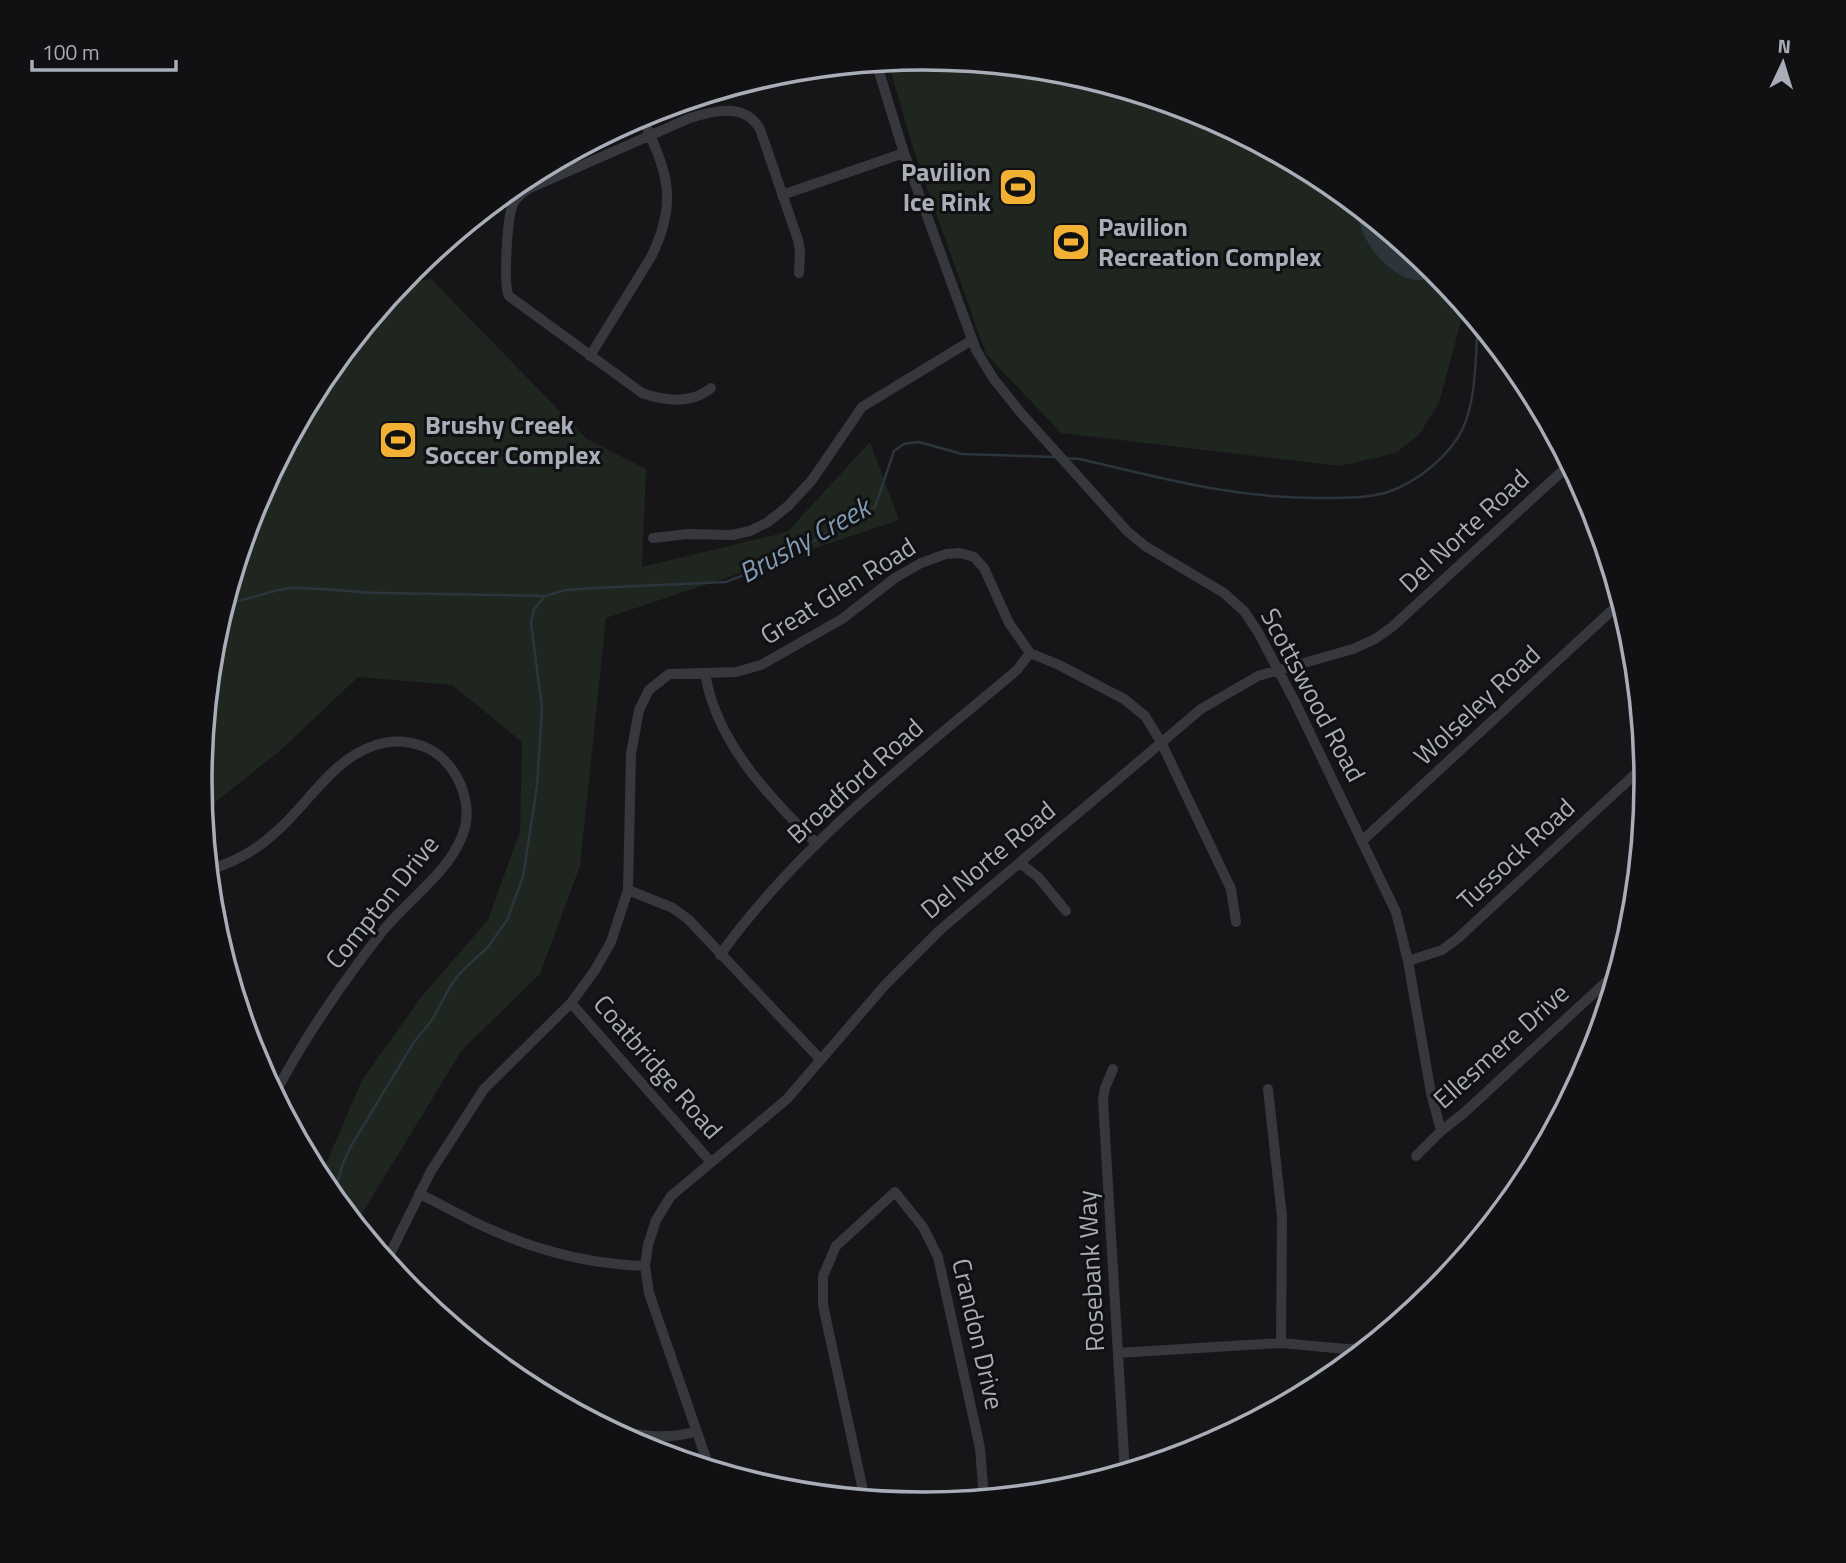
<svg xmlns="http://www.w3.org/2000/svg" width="1846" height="1563" viewBox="0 0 1846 1563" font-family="'Titillium Web',sans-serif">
  <rect width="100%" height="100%" fill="#161618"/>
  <!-- green -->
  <path fill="#1e261f" d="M923,58L1065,72L1200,113L1325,180L1435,270L1465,306L1439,403L1419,435L1396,453L1340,466L1061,433L986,354L914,151L888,61Z
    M431,279L587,439L646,469L642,567L787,532L870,442L899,520L606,618L580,866L540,974L462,1050L355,1225L319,1180L362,1080L422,996L488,920L520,831L522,742L452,685L358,677L282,749L202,813L199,781L213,640L255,504L321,379L400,283Z"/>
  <!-- water -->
  <path fill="#2c353c" d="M1364,211L1435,270L1438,273C1411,295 1377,261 1365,237C1361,231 1360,223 1358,216Z"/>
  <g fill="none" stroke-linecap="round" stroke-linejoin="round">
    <!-- stream -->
    <path stroke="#2c353c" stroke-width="2.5" d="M1067,458L1080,459C1164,479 1237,499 1325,498C1345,498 1369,498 1388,492C1417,482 1450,456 1463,428C1477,397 1475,356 1478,323
      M224,603C248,601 269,590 292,588C323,587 353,593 383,593C437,594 491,595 545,596L566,590L593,588L726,582L772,564L875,507L894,451L904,444L919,442L962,454L1054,457
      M332,1197L344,1161L351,1146L414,1042L432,1020L451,985L461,972L488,947L507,920L523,877L537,786L542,708L531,623L534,609L545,596"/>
    <!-- minor -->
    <path stroke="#37383d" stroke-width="10" d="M876,62L904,153L976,350L993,378L1021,413L1127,531L1145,546L1224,593L1244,611L1258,632L1295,702L1396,912L1408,961L1431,1093L1441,1131
      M782,195L904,153
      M590,356L651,257C680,199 666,170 641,115
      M711,388C691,405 665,401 642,393L509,296C503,286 507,217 513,204C516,197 522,193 528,189L690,118C715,110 745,103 760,129L798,240L800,251L799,273
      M653,538L688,534L732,535L750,531L768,522L788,506L812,480L862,407L972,340
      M705,673C716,742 769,797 817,844
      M1362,841L1621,602
      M1020,863L1038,877L1066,911
      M208,870C233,863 258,849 277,831C309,803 333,758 376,745C397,738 424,742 441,757C461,775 473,807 463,834C448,874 408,899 382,932C345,979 301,1042 274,1096
      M628,890L673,908L689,920L820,1059
      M720,955C800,843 913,758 1017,670L1030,653
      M1408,961L1442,950L1457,939L1645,765
      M571,1003L710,1161
      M1113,1069L1105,1088L1103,1100L1125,1473
      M1268,1089L1282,1217L1281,1343
      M1416,1156L1441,1131L1465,1112L1618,971
      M419,1194C444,1205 467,1220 492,1230C541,1252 592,1264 645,1266
      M386,1262L431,1171L484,1089L571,1003L595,970L611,942L628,890L631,754L639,710L649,690L669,674L736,672L761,665L842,619L895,578L921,563L946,554L960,553L974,557L984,568L1009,623L1030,653L1059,665L1124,699L1145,716L1161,742L1231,889L1236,922
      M1118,1353L1281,1343L1346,1349L1368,1348
      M1343,1368L1346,1349
      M607,1429C637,1435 667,1441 697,1431
      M710,1470L649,1293L645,1266L648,1245L656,1220L671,1196L787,1099L885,985L940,930L1201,709L1258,676L1353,649L1375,639L1392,627L1570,464
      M865,1500L823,1305V1276L836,1246L895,1192L923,1227L938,1257L980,1448L984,1499"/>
  </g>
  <!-- icons -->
  <defs>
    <g id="stadium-square" transform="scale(2.0125)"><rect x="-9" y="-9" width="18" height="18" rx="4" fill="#f2b134" stroke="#111113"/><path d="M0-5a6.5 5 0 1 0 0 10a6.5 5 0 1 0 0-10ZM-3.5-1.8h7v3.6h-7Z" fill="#111"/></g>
  </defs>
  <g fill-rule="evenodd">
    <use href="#stadium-square" x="1018" y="187"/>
    <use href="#stadium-square" x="1071" y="242"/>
    <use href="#stadium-square" x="398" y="440"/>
  </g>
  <g text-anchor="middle" stroke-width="6" stroke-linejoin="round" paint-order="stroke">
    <!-- poi labels -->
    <g font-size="26" font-weight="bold" fill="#a8adb8" stroke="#111113" text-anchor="start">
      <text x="991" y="181" text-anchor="end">Pavilion<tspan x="991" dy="30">Ice Rink</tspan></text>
      <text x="1098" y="236">Pavilion<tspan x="1098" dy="30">Recreation Complex</tspan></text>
      <text x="425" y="434">Brushy Creek<tspan x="425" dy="30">Soccer Complex</tspan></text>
    </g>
    <!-- street labels -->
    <g font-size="26" fill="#a8adb8" stroke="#111113">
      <text transform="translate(1464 531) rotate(-43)" y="9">Del Norte Road</text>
      <text transform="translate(838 591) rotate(-32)" y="9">Great Glen Road</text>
      <text transform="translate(1313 695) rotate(62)" y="9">Scottswood Road</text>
      <text transform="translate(1477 705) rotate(-43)" y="9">Wolseley Road</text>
      <text transform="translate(855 781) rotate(-42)" y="9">Broadford Road</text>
      <text transform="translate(1516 854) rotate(-43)" y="9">Tussock Road</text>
      <text transform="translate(988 860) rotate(-40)" y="9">Del Norte Road</text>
      <text transform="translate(382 902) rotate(-51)" y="9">Compton Drive</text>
      <text transform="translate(1501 1046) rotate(-42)" y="9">Ellesmere Drive</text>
      <text transform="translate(658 1067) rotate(49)" y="9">Coatbridge Road</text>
      <text transform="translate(1091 1271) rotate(-93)" y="9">Rosebank Way</text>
      <text transform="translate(978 1334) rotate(77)" y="9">Crandon Drive</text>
    </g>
    <!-- water labels -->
    <g font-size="28" font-style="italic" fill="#7f9bb3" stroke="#111113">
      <text transform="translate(804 540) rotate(-29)" y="10">Brushy Creek</text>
    </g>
  </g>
  <!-- crop -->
  <path d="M0 0H1846V1563H0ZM212 781a711 711 0 1 1 1422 0a711 711 0 1 1-1422 0Z" fill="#111113" fill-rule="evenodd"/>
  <path fill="none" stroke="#a8adb8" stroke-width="3.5" d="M212 781a711 711 0 1 1 1422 0a711 711 0 1 1-1422 0Z"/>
  <!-- north arrow -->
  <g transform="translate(1783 63) rotate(4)" stroke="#111113" stroke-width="5" paint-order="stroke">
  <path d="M0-5L12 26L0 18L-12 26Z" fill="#a8adb8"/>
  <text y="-10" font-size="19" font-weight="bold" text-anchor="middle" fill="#a8adb8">N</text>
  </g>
  <!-- scale -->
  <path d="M32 60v10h144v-10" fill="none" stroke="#a8adb8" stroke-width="3.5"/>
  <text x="42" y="60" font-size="21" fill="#a8adb8" stroke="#111113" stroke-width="5" paint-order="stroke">100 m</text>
</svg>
